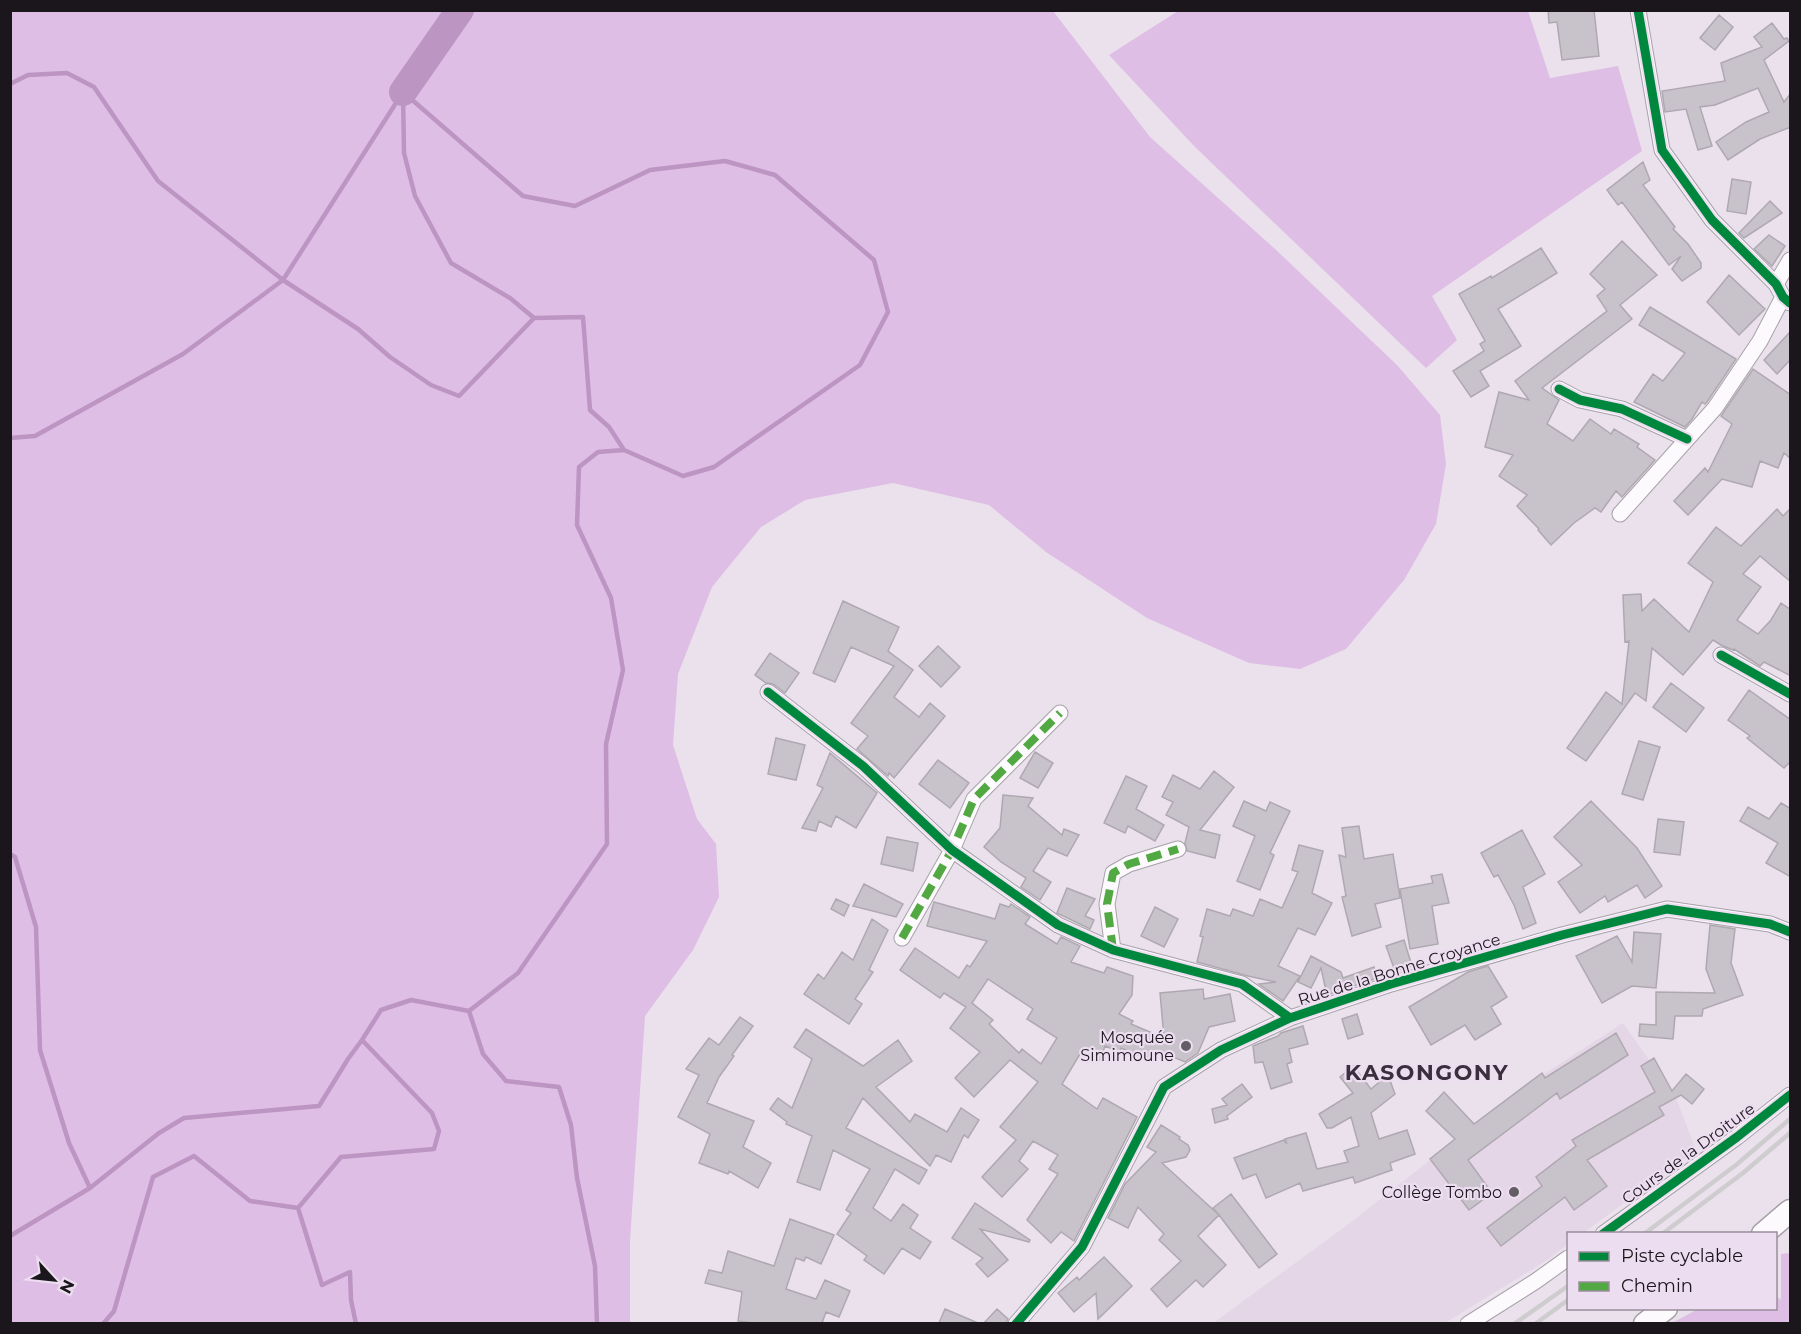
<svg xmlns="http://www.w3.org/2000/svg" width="1801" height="1334" viewBox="0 0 1801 1334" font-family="Montserrat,sans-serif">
  <rect width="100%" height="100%" fill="#eae1ec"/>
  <!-- built -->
  <path fill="#e4d5e7" d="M1623,1023L1676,1098L1696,1150L1583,1233L1568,1234V1244L1547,1260L1445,1323L1212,1324L1346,1226L1521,1089Z"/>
  <!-- green -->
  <path fill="#dfbee5" d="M10,11H1053L1150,137L1275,249L1397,365L1440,415L1446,464L1436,524L1404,580L1346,649L1300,669L1249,663L1147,618L1046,552L989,505L893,483L805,500L761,527L712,587L678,674L673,745L697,819L716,844L719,897L693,950L645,1016L630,1241V1323H11Z
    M1178,11H1528L1550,78L1618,66L1642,151L1432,296L1457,340L1426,368L1195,147L1109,55Z
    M1790,1253V1323H1672L1698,1309L1776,1308V1296L1781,1300V1254Z"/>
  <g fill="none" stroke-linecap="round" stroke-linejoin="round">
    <!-- stream -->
    <path stroke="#bc95c3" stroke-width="4.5" d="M10,84L28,75L67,73L94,87L158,181L283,280L358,329L390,357L431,385L459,396L534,318
      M403,92L404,153L415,196L451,263L510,298L534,318L583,317L590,410L609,427L624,450
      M10,438L35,436L183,354L283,280L403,92
      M10,854L15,857L36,927L40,1050L69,1143L90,1188
      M469,1011L483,1054L506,1081L559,1087L571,1125L577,1178L595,1266L597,1324
      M298,1208L322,1285L350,1272L351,1300L356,1324
      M10,1236L90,1188L159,1133L184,1118L319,1106L348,1059L362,1040
      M103,1324L114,1311L153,1177L194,1156L250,1201L298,1208L341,1157L434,1149L439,1131L432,1113L362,1040L381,1010L411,1000L469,1011L518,973L607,844L606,744L623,670L611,598L577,525L579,467L598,452L624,450L683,476L714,467L860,365L888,312L874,260L775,175L725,161L650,170L575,206L523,196L403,92"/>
    <!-- river -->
    <path stroke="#bc95c3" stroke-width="28" d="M403,92L460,10"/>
  </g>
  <!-- building -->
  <path fill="#c8c2ca" stroke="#afa8b1" stroke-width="1.5" fill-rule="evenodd" d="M1548,10H1594L1599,56L1562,60L1557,22L1549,23Z
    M1719,15L1733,27L1715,50L1700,38Z
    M1772,23L1784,39L1787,38L1789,41L1764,60L1784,102L1791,93V127L1760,139L1728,160L1716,142L1746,122L1769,112L1758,88L1715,105L1700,107L1712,146L1698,150L1686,109L1665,112L1662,91L1725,81L1721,63L1762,47L1754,37Z
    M1643,162L1650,180L1643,185L1675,227L1673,229L1688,244L1701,263V268L1682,281L1672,269L1681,256L1669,265L1622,202L1618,205L1607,190Z
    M1732,179L1751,182L1746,214L1727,211Z
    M1770,201L1782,213L1744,238L1739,233Z
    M1769,235L1785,246L1772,266L1754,249Z
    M1622,241L1657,275L1620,305L1632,319L1542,388L1559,400L1547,424L1573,441L1590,419L1611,434L1614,429L1639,444L1637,447L1655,460L1622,497L1616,491L1601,512L1595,508L1574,523L1551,545L1538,530L1539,529L1517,506L1527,495L1499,476L1513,455L1485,447L1499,392L1529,400L1515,381L1607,311L1597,296L1605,289L1590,274Z
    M1541,248L1557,273L1498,309L1521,346L1480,371L1489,386L1471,397L1453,371L1484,351L1480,344L1485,341L1459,294L1491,276L1492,278Z
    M1729,275L1765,309L1739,335L1707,302Z
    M1650,307L1736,359L1707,402L1705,404L1702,402L1692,419L1685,427L1634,402L1653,374L1663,381L1685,353L1639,325Z
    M1791,331V359L1777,374L1764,360Z
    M1753,369L1791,395V459L1784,453L1778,468L1760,461L1752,487L1722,479L1688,515L1674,501L1705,468L1708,472L1732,424L1721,416Z
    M1791,508V582L1760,556L1743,574L1761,587L1737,620L1758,634L1771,620L1781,603L1791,610V676L1764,662L1760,666L1734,649L1733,650L1721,645L1713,640L1683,675L1652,648L1646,701L1635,693L1586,761L1567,748L1606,692L1622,704L1629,641L1625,642L1623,595L1641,594L1642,611L1654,599L1689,632L1713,582L1688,563L1716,527L1741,546L1777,509L1783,516Z
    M843,601L899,627L888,651L913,670L894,697L919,717L930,703L945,716L894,778L889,773L888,776L857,749L868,736L851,723L894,666L851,647L835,682L813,673Z
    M938,646L960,667L941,687L919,666Z
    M770,653L799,673L785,693L773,684L766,683L755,675Z
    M1671,683L1704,708L1686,732L1653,707Z
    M1749,690L1791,720V761L1784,768L1747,738L1750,736L1728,720Z
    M776,738L805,745L796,780L768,774Z
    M1639,741L1660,747L1643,800L1622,794Z
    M1035,752L1053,763L1038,788L1020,778Z
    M830,753L877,793L856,828L836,816L831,827L819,821L816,831L802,828L823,788L817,785Z
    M938,760L969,783L950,808L919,784Z
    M1214,771L1234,787L1200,830L1220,835L1215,858L1187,851L1185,843L1189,827L1166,815L1173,802L1162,797L1173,775L1200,789Z
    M1126,776L1147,786L1136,809L1164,825L1155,841L1128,826L1125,833L1104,823Z
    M1003,795L1033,798L1028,806L1062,835L1064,829L1079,835L1067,856L1048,848L1033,871L1051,882L1040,900L1021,887L1026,878L1001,862L984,847L1000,828Z
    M1244,801L1266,811L1270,802L1290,811L1270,853L1274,855L1260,890L1237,881L1255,836L1233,826Z
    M1591,801L1637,848L1662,886L1645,898L1637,885L1608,902L1605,896L1580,913L1558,882L1582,865L1554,837Z
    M1781,803L1791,809V877L1766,863L1778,843L1740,821L1748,807L1769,819Z
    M1658,819L1684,822L1680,855L1654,852Z
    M1359,826L1364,859L1393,854L1400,898L1375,904L1381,927L1352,936L1342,897L1346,896L1339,855L1346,857L1342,828Z
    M1522,830L1545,874L1523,887L1536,923L1523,929L1514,905L1498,875L1494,877L1481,853Z
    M887,837L918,843L913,871L881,864Z
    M1299,845L1323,851L1312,893L1332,903L1315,935L1298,928L1278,966L1300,976L1283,1001L1259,984L1276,982L1248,976L1197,962L1203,937L1200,936L1207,909L1230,916L1233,909L1253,916L1260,899L1282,908L1298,872L1292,870Z
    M1442,874L1449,903L1432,906L1438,944L1410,949L1400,889L1433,883L1431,876Z
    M864,884L903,904L896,917L853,906Z
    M1067,888L1095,899L1085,916L1094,920L1090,929L1057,913Z
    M836,899L849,905L844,916L831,909Z
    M934,902L995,919L1000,904L1009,907L1011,904L1030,917L1025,924L1057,944L1061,937L1080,946L1071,962L1104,973L1107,967L1133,976L1132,995L1119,1014L1133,1021L1131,1024L1164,1038L1160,993L1203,989L1204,999L1230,994L1235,1021L1209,1027L1198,1053L1185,1062L1159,1051L1155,1062L1121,1048L1120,1052L1105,1046L1100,1060L1080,1054L1062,1084L1097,1109L1103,1098L1137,1117L1074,1241L1061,1232L1051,1243L1027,1220L1058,1174L1049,1169L1058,1155L1033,1141L1019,1161L1028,1169L1002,1197L982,1177L1016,1140L1000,1127L1038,1082L1010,1060L974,1097L955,1078L980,1052L950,1028L966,1007L944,993L940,998L900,970L915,948L959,978L967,965L970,967L987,941L927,926ZM988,979L1033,1009L1027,1019L1057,1038L1041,1064L1022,1049L1019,1053L989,1024L993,1020L972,1003Z
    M1155,907L1178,919L1164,947L1141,936Z
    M872,919L888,930L869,970L873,972L855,999L862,1004L849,1024L804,994L818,974L824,979L842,952L853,960Z
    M1710,925L1735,929L1731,963L1743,995L1703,1009L1702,1016H1675L1673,1039L1639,1036L1640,1024L1656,1025V992L1715,993L1706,969Z
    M1634,932L1661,934L1656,988L1632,986L1602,1003L1576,956L1617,936L1632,962Z
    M1404,940L1412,966L1395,971L1386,946Z
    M1311,956L1341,972L1343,978L1374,967L1377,978L1327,995L1321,968L1311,988L1298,982Z
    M1488,966L1507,997L1491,1007L1501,1024L1475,1040L1465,1025L1431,1045L1409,1007L1468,972Z
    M1357,1014L1363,1034L1348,1039L1342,1019Z
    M740,1017L753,1026L732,1055L734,1056L719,1077L707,1103L754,1121L743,1147L771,1163L758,1188L729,1171L728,1174L699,1163L710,1134L678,1117L699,1075L686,1069L709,1038L719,1045Z
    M1303,1026L1308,1044L1289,1049L1292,1062L1287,1064L1292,1082L1271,1089L1263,1062L1255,1063L1253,1046L1278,1036L1281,1033Z
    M806,1029L863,1066L898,1040L912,1061L876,1087L910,1122L915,1114L947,1132L961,1108L979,1120L968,1138L964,1135L951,1162L936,1155L930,1166L863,1098L846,1128L927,1170L919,1184L895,1169L873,1208L891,1221L903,1204L918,1215L910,1228L931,1242L920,1259L902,1248L884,1274L864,1260L867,1256L837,1234L851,1213L846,1210L870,1169L833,1150L820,1190L797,1182L812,1136L786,1124L787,1122L770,1109L778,1098L792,1108L812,1059L794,1047Z
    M1616,1033L1628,1055L1560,1099L1557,1093L1468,1160L1492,1193L1469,1210L1430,1159L1455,1139L1426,1111L1444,1092L1474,1124L1542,1073L1545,1078Z
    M1654,1058L1672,1091L1686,1074L1704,1089L1692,1104L1681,1095L1659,1107L1664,1115L1587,1160L1607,1186L1574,1210L1565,1197L1501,1246L1487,1228L1542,1186L1536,1177L1576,1146L1572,1140L1655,1092L1641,1066Z
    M1353,1066L1371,1089L1388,1075L1395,1094L1371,1113L1379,1139L1407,1130L1415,1154L1390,1163L1392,1170L1355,1183L1353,1177L1303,1191L1300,1183L1266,1198L1256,1174L1243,1179L1234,1158L1284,1140L1287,1144L1285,1139L1306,1133L1317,1169L1348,1162L1344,1151L1359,1146L1351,1117L1332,1128H1327L1319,1114L1353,1093L1340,1077Z
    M1242,1084L1252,1097L1227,1116L1228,1119L1215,1123L1212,1109L1227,1105L1222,1099Z
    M1161,1125L1180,1137L1179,1139L1188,1145L1190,1150L1186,1157L1162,1163L1219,1215L1213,1208L1231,1194L1277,1254L1259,1268L1219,1215L1198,1236L1226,1265L1203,1287L1196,1280L1167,1307L1151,1289L1181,1261L1159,1240L1164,1234L1138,1207L1128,1228L1108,1218L1125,1184L1156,1152L1147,1147Z
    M975,1203L1030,1240L1029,1242L980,1229L1008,1260L988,1277L976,1264L983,1258L952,1238Z
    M790,1219L834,1235L821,1264L806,1257L804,1261L796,1258L786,1289L816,1299L825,1280L850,1291L839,1317L826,1312L822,1323H754L738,1321L742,1292L705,1283L709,1270L722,1273L728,1251L774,1266Z
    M1104,1257L1132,1286L1098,1319L1096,1293L1074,1312L1058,1293L1077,1277L1079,1280Z
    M945,1309L978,1323H939Z
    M997,1309L1008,1319L1006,1323H984Z"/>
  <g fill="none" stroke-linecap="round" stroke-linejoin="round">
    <!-- street casing -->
    <g stroke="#a7a1a9" stroke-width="17">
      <path id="street" d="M1638,10L1662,150L1712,220L1776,284L1783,297L1790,303
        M1776,284L1790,260
        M1559,389L1580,400L1622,409L1687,439
        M1620,514L1715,408L1760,341L1783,297
        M1721,655L1790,694
        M768,692L863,766L952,850L1058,925L1113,950L1242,984L1290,1018
        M902,938L952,850L974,799L1060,713
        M1113,950L1107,904L1113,873L1129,864L1178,849
        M1603,1234L1737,1137L1790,1095
        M1016,1324L1082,1247L1164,1087L1221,1050L1290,1018L1391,984L1562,935L1667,909L1770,924L1790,932
        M1468,1324L1536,1281L1568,1258"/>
    </g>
    <!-- primary casing -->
    <g stroke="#a7a1a9" stroke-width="25">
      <path id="primary" d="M1763,1234L1790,1211
        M1645,1324L1666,1308"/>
    </g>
    <!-- street -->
    <use href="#street" stroke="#fcfafc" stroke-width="15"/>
    <!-- primary -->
    <use href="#primary" stroke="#fcfafc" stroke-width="22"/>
    <!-- rail -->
    <path stroke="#cfcccf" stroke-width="4.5" d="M1644,1234L1736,1165L1790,1119
      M1662,1234L1743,1173L1790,1133
      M1514,1324L1568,1286
      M1535,1324L1568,1300"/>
    <!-- quiet -->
    <path stroke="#52a943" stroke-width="8" stroke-dasharray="15 8" stroke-linecap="butt" d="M902,938L952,850L974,799L1060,713
      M1113,950L1107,904L1113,873L1129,864L1178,849"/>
    <!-- cycleway casing -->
    <g stroke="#edddf0" stroke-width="13">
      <path id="cycleway" d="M1638,10L1662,150L1712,220L1776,284L1783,297L1790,303
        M1559,389L1580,400L1622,409L1687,439
        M1721,655L1790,694
        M768,692L863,766L952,850L1058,925L1113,950L1242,984L1290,1018
        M1603,1234L1737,1137L1790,1095
        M1016,1324L1082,1247L1164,1087L1221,1050L1290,1018L1391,984L1562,935L1667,909L1770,924L1790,932"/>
    </g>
    <!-- cycleway -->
    <use href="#cycleway" stroke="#00873e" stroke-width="9"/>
  </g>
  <!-- markers -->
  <g fill="#635d65" stroke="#edddf0" stroke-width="2">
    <circle cx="1186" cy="1046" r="6"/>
    <circle cx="1514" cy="1192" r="6"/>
  </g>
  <g text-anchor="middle" stroke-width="4.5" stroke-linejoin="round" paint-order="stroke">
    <!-- street labels -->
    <g font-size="16" fill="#1b161c" stroke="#edddf0">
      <text transform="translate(1399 969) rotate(-17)" y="6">Rue de la Bonne Croyance</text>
      <text transform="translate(1688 1153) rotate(-36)" y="6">Cours de la Droiture</text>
    </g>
    <!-- poi labels -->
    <g font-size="16" fill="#1b161c" stroke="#edddf0" text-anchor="end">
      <text x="1174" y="1043">Mosquée<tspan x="1174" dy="18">Simimoune</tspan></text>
      <text x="1502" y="1198">Collège Tombo</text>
    </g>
    <!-- district labels -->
    <g font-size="22" font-weight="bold" letter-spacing="1.5" fill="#3b2f3d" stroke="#edddf0">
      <text x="1427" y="1080">KASONGONY</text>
    </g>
  </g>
  <!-- border -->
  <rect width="1801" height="1334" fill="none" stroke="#1b161c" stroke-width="24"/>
  <!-- legend -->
  <rect x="1567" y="1232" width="210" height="78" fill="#edddf0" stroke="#998d9b" stroke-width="1.5"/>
  <rect x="1579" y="1252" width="30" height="9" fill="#00873e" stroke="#998d9b" stroke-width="1.5"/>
  <text x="1621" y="1262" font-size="18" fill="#1b161c">Piste cyclable</text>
  <rect x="1579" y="1282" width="30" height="9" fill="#52a943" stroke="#998d9b" stroke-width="1.5"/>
  <text x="1621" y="1292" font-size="18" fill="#1b161c">Chemin</text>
  <!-- north arrow -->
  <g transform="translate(54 1280) rotate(117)" stroke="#edddf0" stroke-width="4.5" paint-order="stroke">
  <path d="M0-4.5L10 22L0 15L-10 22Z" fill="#1b161c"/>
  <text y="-9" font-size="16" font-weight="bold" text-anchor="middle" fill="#1b161c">N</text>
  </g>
</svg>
